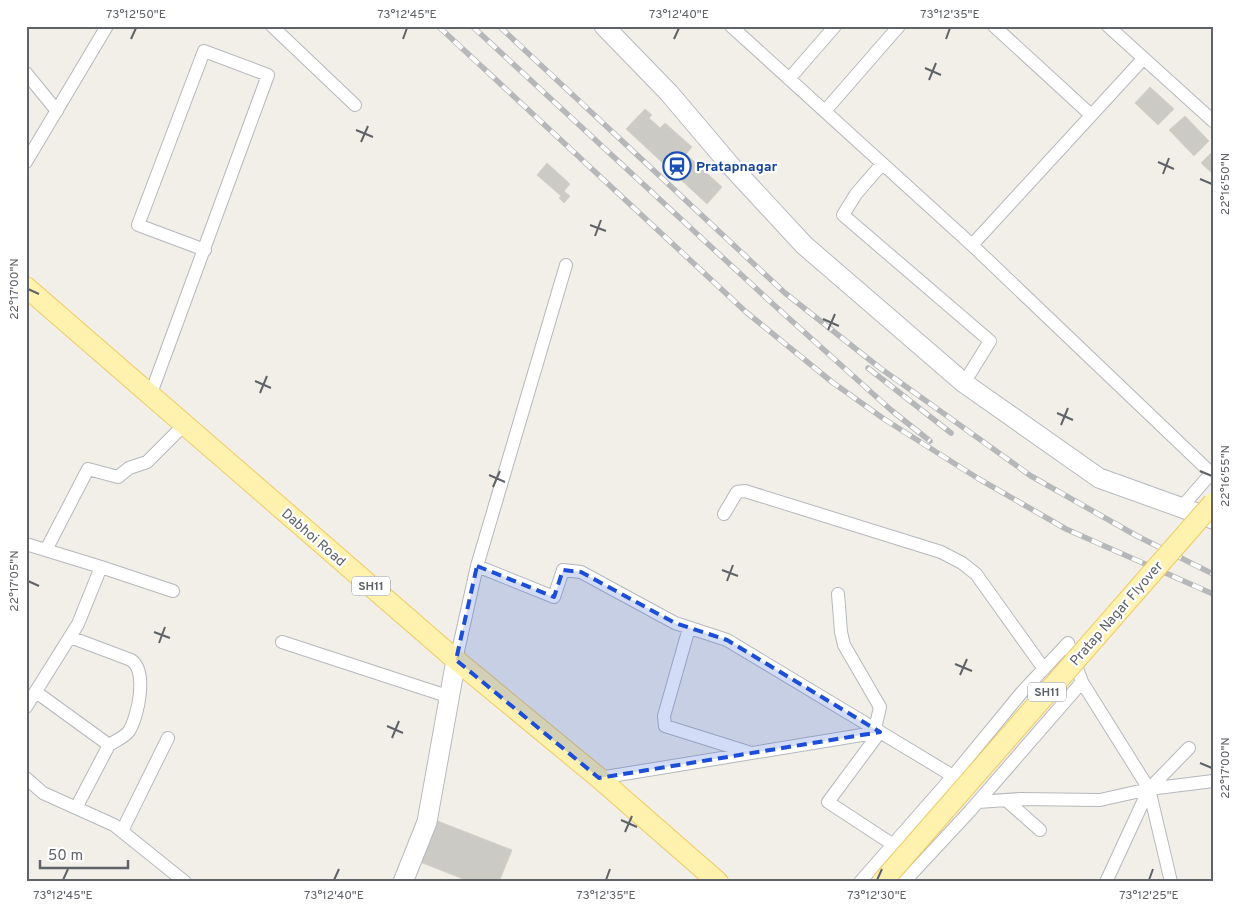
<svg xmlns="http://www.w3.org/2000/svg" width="1239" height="908" viewBox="0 0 1239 908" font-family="Overpass,sans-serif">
  <rect width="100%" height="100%" fill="#f1efe8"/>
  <!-- building -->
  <path fill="#cccac5" stroke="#d6d1c6" d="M1150,87L1174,109L1158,125L1135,103Z
    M645,109L652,115L649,118L660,128L665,123L692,147L686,154L722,187L707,204L626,129Z
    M1185,116L1209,141L1194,156L1169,130Z
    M1213,151V174L1201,163Z
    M547,163L570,184L564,191L570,196L564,203L559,198L561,196L537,175Z
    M435,820L512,850L499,882H471L420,862Z"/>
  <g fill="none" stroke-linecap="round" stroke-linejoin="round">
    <!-- street casing -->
    <g stroke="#b5b8bc" stroke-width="14">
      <path id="street" d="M272,26L355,105
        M731,26L972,245L1211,473
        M994,26L1091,115
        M1108,26L1213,121
        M26,73L57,111
        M789,79L835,26
        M825,111L899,26
        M26,162L107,26
        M882,164L856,194L843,215L990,341L964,383
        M972,245L1143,59
        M150,396L268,75L204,51L138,225L205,250
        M1181,508L1213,471
        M724,514L737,492L745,491L941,552L962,563L976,574L1044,669
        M26,544L101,567L78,624L26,707
        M46,550L88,469L118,477L129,468L147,462L184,425
        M477,566L554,597L563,570L581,572L675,623L727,640L880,732L828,802L892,844
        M101,567L173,591
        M838,594L841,632L844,645L880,707L875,729
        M689,628L664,716L665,726L748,752
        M282,642L447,696
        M456,660L477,566L566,265
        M36,692L109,745C115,741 125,737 129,731C138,717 148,671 131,660L70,637
        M26,778L43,793L114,825L185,882
        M599,778L880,732L953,776
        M1006,800L1040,830
        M978,802L1020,799L1100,800L1149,789L1213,781
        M76,808L109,745
        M122,831L168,738
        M860,882L953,776L1022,692L1068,643L1082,682L1149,789L1171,882
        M904,882L970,811L1082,682
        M1106,882L1149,789L1189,748"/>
    </g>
    <!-- secondary casing -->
    <g stroke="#b6babf" stroke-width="21">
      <path id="secondary" d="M604,26L669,93L730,165L804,245L964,383L1099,478L1213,519
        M403,882L427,822L456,660"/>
    </g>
    <!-- primary casing -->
    <g stroke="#f2c960" stroke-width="22">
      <path id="primary" d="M26,287L456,660L599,778L718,882"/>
    </g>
    <!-- street -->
    <use href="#street" stroke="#fff" stroke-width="12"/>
    <!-- secondary -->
    <use href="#secondary" stroke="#fff" stroke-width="19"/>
    <!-- primary -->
    <use href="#primary" stroke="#fff2af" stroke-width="20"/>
    <!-- rail casing -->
    <g stroke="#b6b7b8" stroke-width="5.5">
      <path id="rail" d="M438,26L746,312L832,382L884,419L979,479L1066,529L1213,594
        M472,26L774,305L891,410L930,441
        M499,26L785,293L880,368L1031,476L1137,536L1213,574
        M868,368L951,433"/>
    </g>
    <!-- rail -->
    <use href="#rail" stroke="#fff" stroke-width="4" stroke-dasharray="11" stroke-linecap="butt"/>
    <!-- primary-bridge casing -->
    <g stroke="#f2c960" stroke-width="22" stroke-linecap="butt">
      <path id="primary-bridge" d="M882,882L1213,503"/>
    </g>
    <!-- primary-bridge -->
    <use href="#primary-bridge" stroke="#fff2af" stroke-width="20"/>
  </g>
  <!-- marked area -->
  <path fill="#1d4ed8" fill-opacity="0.2" stroke="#1d4ed8" stroke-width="4" stroke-dasharray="10 6" stroke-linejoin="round" d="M477,566L554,597L563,570L581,572L675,623L727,640L880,732L599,778L456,660Z"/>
  <!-- ticks -->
  <path fill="none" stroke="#5f6368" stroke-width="2" d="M131,39L136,28M403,39L407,28M674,39L679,28M946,39L950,28M925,68L941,75M929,80L936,63M356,130L373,137M361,142L368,126M1158,162L1174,169M1163,174L1169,158M1200,179L1212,184M590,225L606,231M595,236L601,220M28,289L39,294M823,319L839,326M828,330L835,314M255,381L271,388M260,393L267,376M1057,413L1073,420M1061,425L1068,408M1200,471L1212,476M489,475L505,482M493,487L500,471M722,570L738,576M28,581L39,586M727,581L733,565M154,632L170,638M159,643L165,627M955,664L972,671M960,675L967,659M387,726L403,733M392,738L399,721M1200,763L1212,768M621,820L637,827M625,832L632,816M63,880L68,869M334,880L339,869M606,880L610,869M877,880L882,869M1149,880L1153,869"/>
  <!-- icons -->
  <defs>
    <g id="station-ring" transform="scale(1.4375)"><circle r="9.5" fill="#fff" stroke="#1a4fb4" stroke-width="1.5"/><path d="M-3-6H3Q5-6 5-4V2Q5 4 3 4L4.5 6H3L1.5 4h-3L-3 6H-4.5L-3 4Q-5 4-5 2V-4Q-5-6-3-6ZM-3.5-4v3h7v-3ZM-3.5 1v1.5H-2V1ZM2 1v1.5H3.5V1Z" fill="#1a4fb4"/></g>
  </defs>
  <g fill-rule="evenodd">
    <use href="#station-ring" x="677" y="166"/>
  </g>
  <g text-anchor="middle" stroke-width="4.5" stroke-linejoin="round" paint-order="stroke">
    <!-- shield labels -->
    <g fill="#fff" stroke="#8f9295" stroke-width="1">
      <rect x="352" y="576.5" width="38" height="19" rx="4"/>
      <rect x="1028" y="682.5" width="38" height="19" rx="4"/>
    </g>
    <g font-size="12" font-weight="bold" fill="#5f6368">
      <text x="371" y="590">SH11</text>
      <text x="1047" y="696">SH11</text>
    </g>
    <!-- transit labels -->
    <g font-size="14" font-weight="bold" fill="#164399" stroke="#fff" text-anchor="start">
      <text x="696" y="171">Pratapnagar</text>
    </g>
    <!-- street labels -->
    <g font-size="14" fill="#5f6368" stroke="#fff">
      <text transform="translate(314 537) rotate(41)" y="5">Dabhoi Road</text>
      <text transform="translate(1116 613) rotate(-49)" y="5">Pratap Nagar Flyover</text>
    </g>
  </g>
  <!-- border -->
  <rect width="1239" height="908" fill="none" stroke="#ffffff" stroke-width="55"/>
  <!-- scale -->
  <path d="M40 860v8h88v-8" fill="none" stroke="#5f6368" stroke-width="2.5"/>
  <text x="48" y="860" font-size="15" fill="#5f6368" stroke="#ffffff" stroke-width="4" paint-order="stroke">50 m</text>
  <rect x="28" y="28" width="1184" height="852" fill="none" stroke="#5f6368" stroke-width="2"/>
  <g font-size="12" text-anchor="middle" fill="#5f6368">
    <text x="136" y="18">73°12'50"E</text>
    <text x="407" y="18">73°12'45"E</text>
    <text x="679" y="18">73°12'40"E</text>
    <text x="950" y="18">73°12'35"E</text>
    <text transform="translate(1225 184) rotate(-90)" y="4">22°16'50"N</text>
    <text transform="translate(14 289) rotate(-90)" y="4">22°17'00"N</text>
    <text transform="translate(1225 476) rotate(-90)" y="4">22°16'55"N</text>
    <text transform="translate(14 581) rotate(-90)" y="4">22°17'05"N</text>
    <text transform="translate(1225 768) rotate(-90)" y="4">22°17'00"N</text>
    <text x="63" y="899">73°12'45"E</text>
    <text x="334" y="899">73°12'40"E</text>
    <text x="606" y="899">73°12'35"E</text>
    <text x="877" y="899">73°12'30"E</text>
    <text x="1149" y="899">73°12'25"E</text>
  </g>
</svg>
